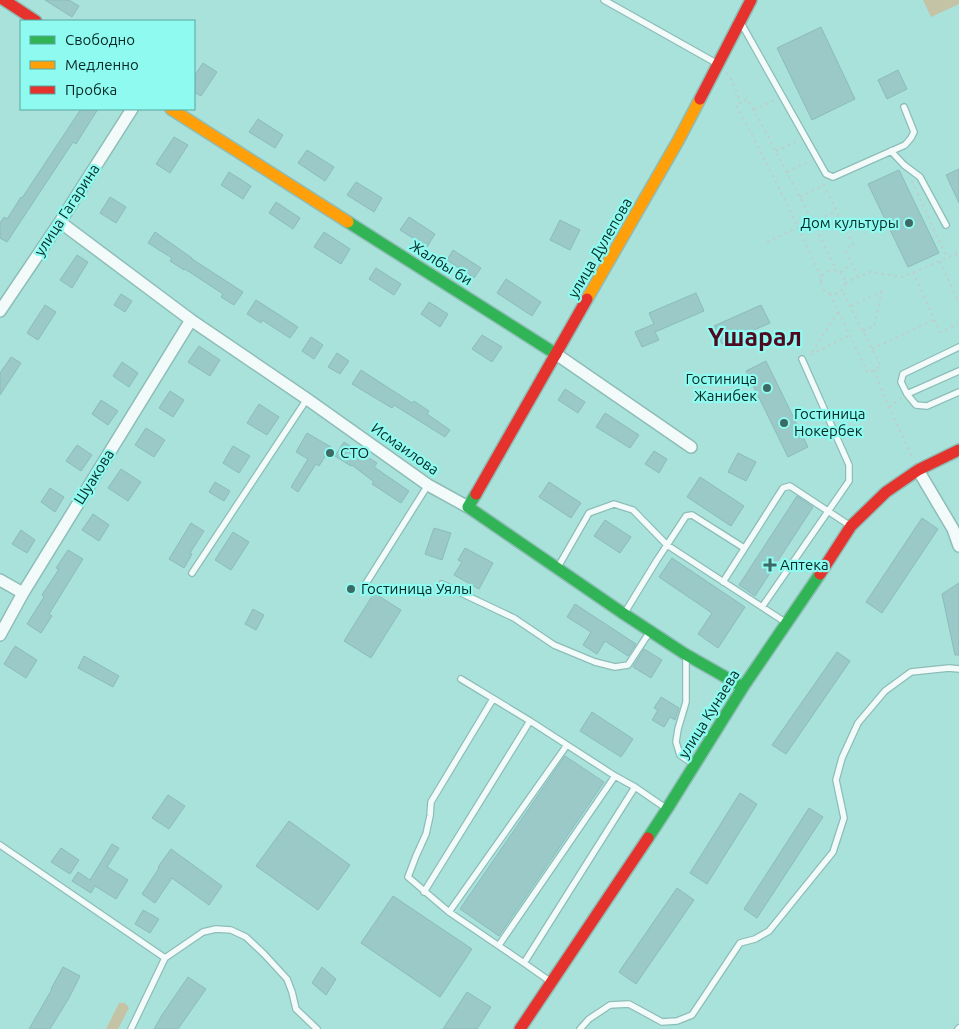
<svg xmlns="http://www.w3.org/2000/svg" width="959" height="1029" viewBox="0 0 959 1029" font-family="Ubuntu,sans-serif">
  <rect width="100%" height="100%" fill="#a8e2db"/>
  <!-- green -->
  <path fill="#c4c3a5" d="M923,0H959V4L931,17Z
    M119,1003H125L129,1008L118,1029H106Z"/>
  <!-- building -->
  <path fill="#9ac9c8" stroke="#8cbbbb" d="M45,0H69L79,6L72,17Z
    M821,27L855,99L812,120L777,48Z
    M203,63L217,72L201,96L194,92V76Z
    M898,70L907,89L887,99L878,80Z
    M81,109H98L76,144L73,142L7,242L0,238V223L4,217L7,219L21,197L22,198Z
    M258,119L283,135L275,148L249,132Z
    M174,137L188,145L170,173L156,164Z
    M307,150L334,167L325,181L298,163Z
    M959,169V203L946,175Z
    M899,170L939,253L908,267L868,184Z
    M229,172L251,186L243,199L221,185Z
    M356,182L382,198L374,212L347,195Z
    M110,197L126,207L116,223L100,213Z
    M276,202L300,218L293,229L269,213Z
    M409,217L435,234L427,247L400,230Z
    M560,220L580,230L570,250L550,240Z
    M155,232L192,258V259L243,292L234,305L221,297L223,294L185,269L184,270L170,261L172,258L148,243Z
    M324,232L350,249L341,264L314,247Z
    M453,250L481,268L474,278L447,260Z
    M77,255L88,262L72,288L60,280Z
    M376,268L401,284L394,295L369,279Z
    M506,279L541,302L532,316L497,293Z
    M696,293L704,311L655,332L659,340L642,347L635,332L654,324L649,313Z
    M121,294L132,301L125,312L114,305Z
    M256,300L298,327L290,338L262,320L261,323L247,314Z
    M429,302L448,314L440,327L421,314Z
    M45,305L56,312L38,340L27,333Z
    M761,305L770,323L722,344L714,326Z
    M482,335L502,347L492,362L472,349Z
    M311,337L323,345L314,359L302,351Z
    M199,346L220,360L210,376L188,362Z
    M337,353L349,361L340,374L328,367Z
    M11,357L21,363L0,395V373Z
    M766,361L808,447L788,457L746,371Z
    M122,362L138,373L129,387L113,376Z
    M361,370L412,403L414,401L429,411L427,414L450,430L445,437L394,405L392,408L352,384Z
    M565,389L585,402L578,413L558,400Z
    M170,391L184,400L173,417L159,408Z
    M101,400L118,411L108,425L92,414Z
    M259,404L279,417L267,435L247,423Z
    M605,413L639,435L630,448L596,427Z
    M146,428L165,440L154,457L135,445Z
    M307,433L331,447L319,466L316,464L298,492L291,487L308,459L296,452Z
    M344,442L377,463L374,467L409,491L401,503L372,484L374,482L352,465L351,466L335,456Z
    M77,445L92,455L81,471L66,461Z
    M233,446L250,456L239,473L223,463Z
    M654,451L667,459L659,473L645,464Z
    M738,453L756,462L746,481L728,472Z
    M121,469L141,482L128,501L108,488Z
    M700,477L744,506L731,526L687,497Z
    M215,482L230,491L224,501L209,492Z
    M549,482L581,503L571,518L539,497Z
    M50,488L64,497L55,512L41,502Z
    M797,496L813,507L755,596L739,585Z
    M93,514L109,525L99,541L82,530Z
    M922,518L938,529L882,613L866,602Z
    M605,520L631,537L620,553L594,536Z
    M191,523L204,531L190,553L192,554L184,568L169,559Z
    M434,528L451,533L442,560L425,554Z
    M21,530L35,540L27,553L12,544Z
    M233,532L249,542L231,570L215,560Z
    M465,548L493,563L479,589L454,575L462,562L458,560Z
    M68,550L83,559L49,614L52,616L41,633L27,624L44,597L42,595L59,569L56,568Z
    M672,558L745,607L718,648L698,634L712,613L659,577Z
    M959,583V655H955L942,594Z
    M374,593L401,610L371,658L344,641Z
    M575,604L636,644L628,656L605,641L597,654L583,645L591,632L567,617Z
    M253,609L264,615L256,630L245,624Z
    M15,646L37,660L26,678L4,664Z
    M644,649L662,660L651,678L633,667Z
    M837,652L850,661L786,754L772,745Z
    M84,656L119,676L113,687L78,668Z
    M661,697L679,708L675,720L670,717L664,727L652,720L658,710L654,708Z
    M592,712L633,739L621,757L580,731Z
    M565,756L604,782L499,936L460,909Z
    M740,793L757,804L707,884L690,873Z
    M168,795L185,806L169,829L152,818Z
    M809,808L823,817L757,918L744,909Z
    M289,821L350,865L318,910L256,866Z
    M112,844L119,848L107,867L128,880L116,899L95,886L91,893L72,881L78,872L90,880Z
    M61,848L79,860L70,874L51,862Z
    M171,849L222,886L209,905L172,878L155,903L142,894L159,868L158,867Z
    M677,888L694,900L636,984L619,972Z
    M393,896L472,949L440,997L361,943Z
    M143,910L159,919L150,933L135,924Z
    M63,967L80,976L69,998L50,1029H29L52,989H51Z
    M322,967L336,979L326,995L312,983Z
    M188,977L206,989L178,1029H154L162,1015Z
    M467,992L491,1007L477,1029H443Z"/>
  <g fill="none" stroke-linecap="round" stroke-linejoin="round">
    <!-- lane casing -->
    <g stroke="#8ebdb7" stroke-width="8">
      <path id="lane" d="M604,0L716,63
        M741,23L826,174L833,177L905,145L911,138L914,132L904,107
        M891,151L904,165L920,177L946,225
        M959,347L903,374L901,382L907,394L916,405L927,406L959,392
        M907,394L959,371
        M558,567L589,513L614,504L633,510L667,545L686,516L692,515L744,548
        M192,573L307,399
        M723,582L783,488L790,486L849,525
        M442,584L514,618L554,645L595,662L615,667L628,665L649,633
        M365,585L428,485
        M762,607L785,622
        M624,614L657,560L667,545L762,607L849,481V465L802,359
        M686,657V702L678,729L676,742L680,755L693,764
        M461,679L530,721L615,776L635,787L524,963L551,982
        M493,699L431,802L430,816L426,834L416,856L408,877L449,912L524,963
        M635,787L667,809
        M0,845L165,958
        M424,892L530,721
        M449,912L567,745
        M499,945L615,776
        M131,1029L165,958L203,932L216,929L231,930L246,937L264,954L287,979L292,992L296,1009L317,1029
        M580,1029L589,1019L610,1005L629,1004L662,1022L677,1021L692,1015L740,943L755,939L769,931L833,852L844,818L836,780L842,758L858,723L885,691L911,672L949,668L959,669
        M958,1029L959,1028"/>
    </g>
    <!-- street casing -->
    <g stroke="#8ebdb7" stroke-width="14">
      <path id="street" d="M60,222L191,320L307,399L428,485L468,507
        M0,311L60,222L132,109
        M556,354L691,447
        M918,470L953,529L959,546
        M0,580L23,593
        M0,635L23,593L191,320"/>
    </g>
    <!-- fast casing -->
    <g stroke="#8ebdb7" stroke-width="14">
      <path id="fast" d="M348,222L556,354
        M476,494L468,507L624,614L685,654L743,687
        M648,838L667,809L743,687L820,574"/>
    </g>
    <!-- slow casing -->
    <g stroke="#8ebdb7" stroke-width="14">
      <path id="slow" d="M171,109L348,222
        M587,299L678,141L700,99"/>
    </g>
    <!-- jam casing -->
    <g stroke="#8ebdb7" stroke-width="14">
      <path id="jam" d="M4,0L36,21
        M700,99L751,0
        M476,494L587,299
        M820,574L851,526L886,492L918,470L959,450
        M520,1029L648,838"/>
    </g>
    <!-- path -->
    <path stroke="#bdcfcd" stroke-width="2" stroke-dasharray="2.5 4" stroke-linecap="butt" d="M726,73L731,79L741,102
      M754,110L775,100
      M776,151L799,140
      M787,172L810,161
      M912,181L947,258
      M800,197L824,185L853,245L845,250L858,277
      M813,222L836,211
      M767,242L799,227
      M940,261L959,303
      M821 282a12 12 0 1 1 24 0a12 12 0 1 1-24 0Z
      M840,272L852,264
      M913,272L940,332L959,324
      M821,277C795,219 766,161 736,105L747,99L754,110L813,222L836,270
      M845,283L870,272L902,277L959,253
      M830,294L868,373L881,366L842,291
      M851,306L882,291
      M838,312L810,355L850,335
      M863,331L874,326L882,291
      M872,349L933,320
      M874,370L889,407L913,459
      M889,407L901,398"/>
    <!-- lane -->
    <use href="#lane" stroke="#f2fbfa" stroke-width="5.5"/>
    <!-- street -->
    <use href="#street" stroke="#f2fbfa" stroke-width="11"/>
    <!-- fast -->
    <use href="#fast" stroke="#30b455" stroke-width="11"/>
    <!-- slow -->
    <use href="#slow" stroke="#ff9f0a" stroke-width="11"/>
    <!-- jam -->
    <use href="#jam" stroke="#e5322d" stroke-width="11"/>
  </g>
  <!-- markers -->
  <g fill="#3e6a65" stroke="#8ffaef" stroke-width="2">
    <circle cx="909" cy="223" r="5"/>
    <circle cx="767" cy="388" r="5"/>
    <circle cx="784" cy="423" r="5"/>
    <circle cx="330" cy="453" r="5"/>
    <path d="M767.5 557.5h5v5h5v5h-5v5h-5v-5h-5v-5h5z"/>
    <circle cx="351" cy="589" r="5"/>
  </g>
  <g text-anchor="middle" stroke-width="4.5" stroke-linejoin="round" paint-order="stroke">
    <!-- street labels -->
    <g font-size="15" fill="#052926" stroke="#8ffaef">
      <text transform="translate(67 210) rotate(-57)" y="5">улица Гагарина</text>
      <text transform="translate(600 248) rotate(-60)" y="5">улица Дулепова</text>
      <text transform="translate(441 263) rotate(32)" y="5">Жалбы би</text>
      <text transform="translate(405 449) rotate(35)" y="5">Исмаилова</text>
      <text transform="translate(94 477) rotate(-58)" y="5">Шуакова</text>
      <text transform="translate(709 714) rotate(-58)" y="5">улица Кунаева</text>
    </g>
    <!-- poi labels -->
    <g font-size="15" fill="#052926" stroke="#8ffaef" text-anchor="start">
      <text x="899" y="228" text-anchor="end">Дом культуры</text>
      <text x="757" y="384" text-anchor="end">Гостиница<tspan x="757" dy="17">Жанибек</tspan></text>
      <text x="794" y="419">Гостиница<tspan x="794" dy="17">Нокербек</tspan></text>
      <text x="340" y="458">СТО</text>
      <text x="780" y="570">Аптека</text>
      <text x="361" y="594">Гостиница Уялы</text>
    </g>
    <!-- town labels -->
    <g font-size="25" font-weight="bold" fill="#4f0a21" stroke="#8ffaef">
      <text x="755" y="346">Үшарал</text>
    </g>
  </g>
  <!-- legend -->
  <rect x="20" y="20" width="175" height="90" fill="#8ffaef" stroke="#58a69f"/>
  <rect x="30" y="36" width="25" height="8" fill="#30b455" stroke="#58a69f"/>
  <text x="65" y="45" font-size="15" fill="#052926">Свободно</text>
  <rect x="30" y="61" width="25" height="8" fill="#ff9f0a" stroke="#58a69f"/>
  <text x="65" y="70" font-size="15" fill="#052926">Медленно</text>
  <rect x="30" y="86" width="25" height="8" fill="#e5322d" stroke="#58a69f"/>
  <text x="65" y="95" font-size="15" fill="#052926">Пробка</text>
</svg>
